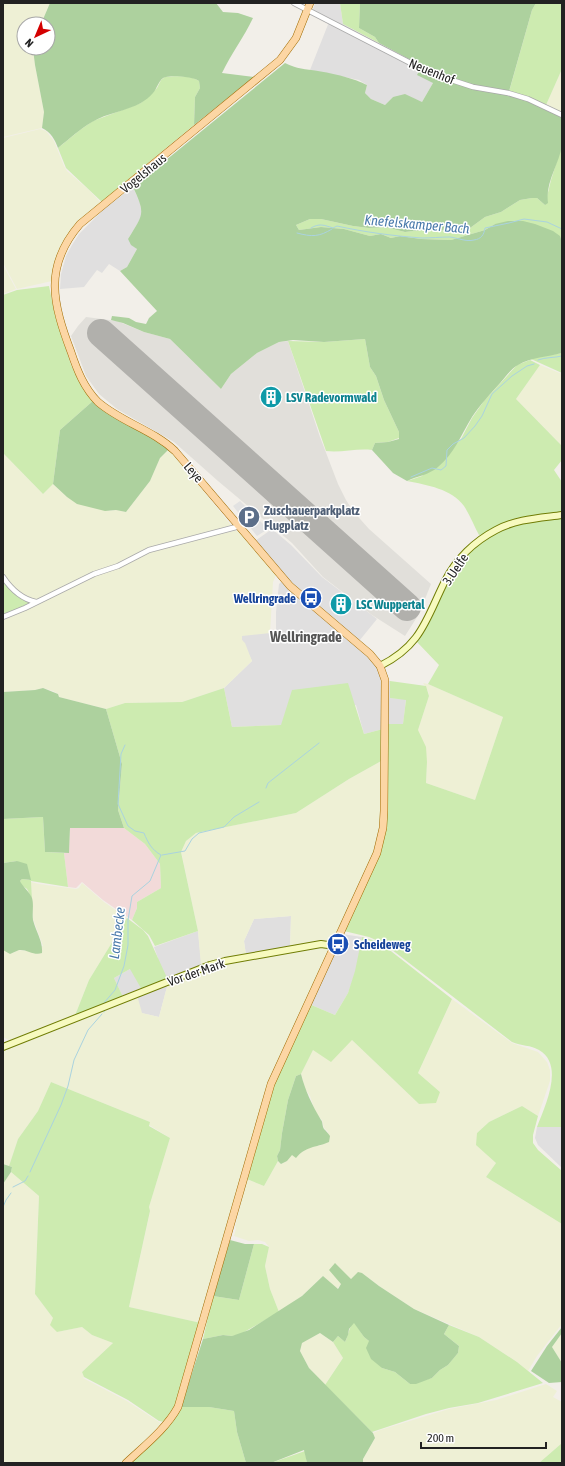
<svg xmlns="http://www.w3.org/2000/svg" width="565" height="1466" viewBox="0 0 565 1466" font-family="'Asap Condensed',sans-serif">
  <rect width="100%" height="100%" fill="#f2efe9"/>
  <!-- residential -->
  <path fill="#e0dfdf" d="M315,3H340L343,24L422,66L433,83L422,102L393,97L385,105L371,99L365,93L367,85L359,80L310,70L329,22L311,15Z
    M133,187L140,203L142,216L128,239L137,249L127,267L120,271L109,264L102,273L97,270L84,287L60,289L61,274L66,256L72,245L79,234L104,209Z
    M272,529L291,545L322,577L377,619L355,646L374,662L382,680L390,681V698L406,699L403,725L386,724L383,729L364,734L356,705L281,725L232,727L224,688L252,661L242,640V635L276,632V612L279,584L285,578L255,541Z
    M291,916L290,948L246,955L244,941L254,919Z
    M198,931L202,970L168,983L159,1017L141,1013L124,999L114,978L130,969L158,958L154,947Z
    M342,934L362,937L356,971L348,993L335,1015L309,1004Z
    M537,1127H562V1168L538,1145L535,1138Z"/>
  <!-- commercial -->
  <path fill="#f2dad9" d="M70,828H124L145,844L160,864L161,888L137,902V908L132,920L103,900L82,882L76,888L68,887L64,853L69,852Z"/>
  <!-- airport -->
  <path fill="#e1dfda" d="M86,317L117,321L144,332L170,339L221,389L231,374L257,353L279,342L288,341L320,437L338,484L346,500L353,511L369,529L431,584L419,614L405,636L372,615L323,577L292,543L218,481L174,442L117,409L99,394L86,376L71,336L78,326Z"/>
  <!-- farmland -->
  <path fill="#eef0d5" d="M3,3H50L41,24H24V48H33L35,65L44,112L42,128L3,137Z
    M562,69V113L546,105Z
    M40,129L46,131L54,141L64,166L67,171L89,190L102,204L69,236L52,281L17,289L3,263V138Z
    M3,265L16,289L3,294Z
    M540,365L562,374V446L516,399Z
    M169,449L231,525L208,535L149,549L117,565L36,601L19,594L3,576V453L43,494L53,484L67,497L110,511L116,510L126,512L150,481L160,458Z
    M239,530L276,575L273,582L270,633L242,636V640L245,643L252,661L224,688L182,702L125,703L106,709L59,697L58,694L53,691L43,688L35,690L3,692V618L142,553L208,536Z
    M423,683L428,684L503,717L475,800L426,783L427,762L418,730L429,696L428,691Z
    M383,760L380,841L334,941L290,948L291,916L254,919L244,941L246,955L201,966L198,931L181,851L186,841L196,833L296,813L349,779Z
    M31,882L39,884L76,889L79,888L82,883L104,902L127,918L89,980L74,1018L13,1042L3,1037V950L13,953L18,950L26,951L43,946L33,919Z
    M321,946L326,948L329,952L276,1065L201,1323L129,1307L150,1212L149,1207L170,1138L149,1125L150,1122L51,1082L38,1111L18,1139L9,1166L3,1164V1048L137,995L142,1013L159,1017L168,983L220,963Z
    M452,999L512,1043L538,1052L547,1062L550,1070V1081L538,1116L522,1106L489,1122L477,1133V1145L496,1163L486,1177L562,1224V1324L537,1356L528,1371L517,1362L479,1337L414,1309L379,1286L362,1273L341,1284L337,1289L323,1276L302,1296L279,1312L270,1289L265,1266L269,1247L265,1242L258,1240L249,1241L234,1236L236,1228L235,1227L247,1179L264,1186L278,1161L281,1164L287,1161L292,1154L300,1153L310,1147L322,1145L328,1132L324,1128L322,1120L316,1114L310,1096L305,1089L301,1074L313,1050L352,1040L419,1104L440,1092L418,1073Z
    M11,1172L39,1196L35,1294L53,1318L57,1332L82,1327L92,1335L113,1343L82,1372L84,1377L83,1378L127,1401L162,1424L123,1463H3V1184Z
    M320,1333L333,1342L343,1358L325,1385L309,1368L300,1351L302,1343Z
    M562,1333V1363L552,1347Z
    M546,1384L557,1391L553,1397L562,1402V1443L539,1463H363V1459L375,1438L373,1433L380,1430L449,1409L496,1400Z"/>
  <!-- grass -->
  <path fill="#cdebb0" d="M340,3H360L359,28L375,37L379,43L343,24Z
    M536,3H562V69L546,105L509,92L532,10Z
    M165,77C174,76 191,75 199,81L200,88L195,97L194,125L131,177L103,203L66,168L58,148L80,130L93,121L141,103L157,88L161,80Z
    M562,145V242L495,224L485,230L451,240L421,239L400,236L391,238L381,234L370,236L344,229L321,227L299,230L296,225L310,219H321L353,226L369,228L385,227L405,232L422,230L438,231L451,229L464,230L470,228L485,217L501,212L520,200L532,198H537L545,205L551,180Z
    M49,286L55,315L71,365L80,383L94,400L60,430L53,484L43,494L3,453V295L17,290Z
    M365,339L370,367L376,376L384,400L399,432V438L388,442L375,443L372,450C357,448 341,453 326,451L288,341L324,342Z
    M562,353V373L531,359C541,355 552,355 562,353Z
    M530,360L540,365L516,399L562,446V460L554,470L562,482V513L479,535C474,526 470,515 464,506C452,489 427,485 407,481L422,476L461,439L472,418L484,401L517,365Z
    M562,517V1127H537C545,1106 565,1065 539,1050C531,1045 521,1046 512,1042L383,943L369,937L344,931L378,854L386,724H403L406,700L390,698V681L426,686L429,696L418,730L426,747L427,762L426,783L475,800L503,717L428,684L439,665L417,642L430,621L448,582L456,568L466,555L485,539L514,525Z
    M3,579L32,603L3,616Z
    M348,683L364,734L383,729V760L349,779L296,813L196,833L186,841L181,852L198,931L155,946L149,935L132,920L137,908V902L161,888L160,864L145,844L124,828L118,810L122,764L106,709L125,703L182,702L224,688L232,727L281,725L292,690Z
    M43,817L45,852L64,853L68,887L31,881L32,899L27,889L21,885L20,881L22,879L30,880L17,861L3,863V819Z
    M127,918L143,930L148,936L168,980L142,990L130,969L114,978L124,999L74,1018L89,980Z
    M362,937L376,941L387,948L452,999L418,1073L440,1092L436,1103L419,1104L352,1040L331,1062L313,1050L301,1074L296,1076L288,1100L282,1133L280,1150L277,1156L278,1161L264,1186L247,1179L267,1101L309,1004L335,1015L348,993L355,971Z
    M51,1082L150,1122L149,1126L170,1138L149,1207L150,1211L129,1307L201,1323L176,1405L164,1422L159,1421L128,1400L84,1377L82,1372L113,1343L92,1335L82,1327L57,1332L50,1325L53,1318L35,1294L39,1196L11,1172L12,1167L9,1166L18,1139L38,1111Z
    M522,1106L538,1116L533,1135V1143L538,1150L562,1171V1224L486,1177L496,1163L476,1145L477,1133L489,1122Z
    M254,1244H262L269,1247L265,1266L270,1289L279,1312L239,1335L232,1336L223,1335L203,1339L213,1296L239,1300Z
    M354,1322L364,1337L369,1341L382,1368L395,1372L410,1384L432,1378L440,1370L448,1365L452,1360L458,1353L459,1346L444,1334L449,1325L479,1337L517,1362L543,1383L478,1403L449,1408L426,1414L372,1432L325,1385L343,1358L333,1342L338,1336L345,1342C349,1334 348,1329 354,1322Z
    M181,1407H209L234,1411L237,1432L246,1463H130Z
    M562,1443V1463H539Z
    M305,1451L307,1463H271Z"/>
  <!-- forest -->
  <path fill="#add19e" d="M50,3H216L223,12L238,13L253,18C244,37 231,54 222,73L254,77L194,125L195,97L200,88L199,81C195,77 172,75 166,77C159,78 157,89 153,93C150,97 145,100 141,103C126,111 107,113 92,122C80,129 69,139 58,148C55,140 51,132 42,128L44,112L35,65L33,49V48H48V24H41Z
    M360,3H536L532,10L508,95L539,105L562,117C562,126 563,136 562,145C559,165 545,182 548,203L545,205L537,198H532L520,200L501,212L485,217L470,228L464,230L451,229L438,231L422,230L405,232L385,227L369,228L353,226L321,219H310L296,225L299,230L321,227L344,229L370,236L381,234L391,238L400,236L421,239L451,240L485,230L495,224L508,221H523L535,224L553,231L560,236L562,242V353C547,357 532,357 518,365C512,368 506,376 501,382C491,393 480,405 472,417C461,435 454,454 438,467C429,475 417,476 407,481L393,473L372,450L375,443L388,442L399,439V432L384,400L376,376L370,367L365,339L324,342L293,340L279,342L257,353L231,374L221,389L170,339L144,332L123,323L111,320L112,316L129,318L136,322L146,324L149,318L157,311L120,271L127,267L137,249L131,245L128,239C143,214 146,215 133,187L285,63C297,69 305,69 318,71C332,73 356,79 367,85L365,93L371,99L385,105L393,97L405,94L422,102L433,83L417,75L422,66L379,43L375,37L359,28Z
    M94,400L169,449L160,458L150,481L126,512L116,510L105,511L77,504L67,497L53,484L60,430Z
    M43,688L58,694L59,697L106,709L122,764L118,810L124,828H70L69,853L45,852L43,817L3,819V692L35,690Z
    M17,861L27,864L31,880L22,879L20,881C23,887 29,891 32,898C34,905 32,913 33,920C36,932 43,941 42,953C34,956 27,949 19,950C16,951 13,953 10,954L3,950V863Z
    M301,1074C305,1090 312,1105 321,1120C323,1122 322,1126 324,1129C326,1131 328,1133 330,1136L329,1142C315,1148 306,1146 296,1158L292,1155L287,1161L281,1164L278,1161L277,1156L280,1150L282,1133L288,1100L296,1076Z
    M3,1164L12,1167L11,1172L3,1184Z
    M230,1240L245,1244H254L239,1300L213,1296Z
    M335,1263L351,1279L358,1272L362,1273L379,1286L414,1309L449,1325L444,1334L459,1346L458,1353L448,1365L440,1370L432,1378L416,1384H410L395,1372L382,1368L371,1359L366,1348L369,1341L364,1337L354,1323L349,1329L348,1335L345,1342L338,1336L333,1342L320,1333L302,1343L300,1351L309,1368L373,1433L375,1438L363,1459V1463H307L304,1450L271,1463H246L237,1432L234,1411L209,1407H181L203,1339L223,1335L232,1336L249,1330L302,1296L323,1276L338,1289L341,1284L329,1270Z
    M562,1327V1333L552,1347L562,1363V1382L549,1383L531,1371L547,1346Z"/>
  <!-- parking -->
  <path fill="#e2e2e2" d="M240,501L268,529L257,536L233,506Z"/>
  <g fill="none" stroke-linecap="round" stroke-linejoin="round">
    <!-- stream -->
    <path stroke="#aad3df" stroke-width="1" d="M311,228C319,223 324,225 333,228L337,226C364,232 394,236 422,238C431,238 440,237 450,237C458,238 466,242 474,240C481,239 484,235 485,228L509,223L524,219L547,222L562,229
      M297,233C312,237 319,237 332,229
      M538,360C546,357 554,358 562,356
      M411,477L432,468L441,470L446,466L447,450L453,444L464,438L475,426L482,416L492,394L512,376L527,366L534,364
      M266,788L268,783L319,743
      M162,855L185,851L192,839L199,833L224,827L234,817L259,802
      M103,1004L115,990L124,966L128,945V920L132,896L150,881L161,855C152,850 148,843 144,833L135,831L128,826L118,804L121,754L125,745
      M104,1012V1010
      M30,1172L61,1105L68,1086L74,1060L88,1030L102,1014
      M13,1187L25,1181L28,1176
      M3,1207L6,1200L11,1193"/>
    <!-- runway -->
    <path stroke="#b1b0ac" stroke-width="28" d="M101,333L407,607"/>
    <!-- street casing -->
    <g stroke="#a9a9a9" stroke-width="6">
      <path id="street" d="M294,3L430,73L473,87L508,93L528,99L562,115
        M3,577C11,589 22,599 36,602
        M3,617L25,608L94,574L118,566L149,550L240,526"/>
    </g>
    <!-- secondary casing -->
    <g stroke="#707d05" stroke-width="8">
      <path id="secondary" d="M380,666C422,645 426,619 445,581C456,559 475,541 496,530C516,519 540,518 562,515
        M3,1047L210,965L225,961L321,944L328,945L333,947"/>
    </g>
    <!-- primary casing -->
    <g stroke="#a06b00" stroke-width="8">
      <path id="primary" d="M126,1463C144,1446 166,1429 178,1407L271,1084L377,853L383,828L384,811L385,680L380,666L370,654L290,586L175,451C153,430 121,422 98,402C84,388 77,370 71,352C53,304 43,267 80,224L280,60L296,38L310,3"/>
    </g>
    <!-- street -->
    <use href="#street" stroke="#fff" stroke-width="4.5"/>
    <!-- secondary -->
    <use href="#secondary" stroke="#f7fabf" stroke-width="6"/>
    <!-- primary -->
    <use href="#primary" stroke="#fcd6a4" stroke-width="7"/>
  </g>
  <!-- icons -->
  <defs>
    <g id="building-disc" transform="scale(1.15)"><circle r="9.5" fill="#0f9aa8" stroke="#fff"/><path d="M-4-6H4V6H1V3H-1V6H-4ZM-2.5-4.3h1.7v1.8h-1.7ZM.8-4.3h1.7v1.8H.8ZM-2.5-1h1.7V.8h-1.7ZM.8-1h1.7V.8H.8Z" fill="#fff"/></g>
    <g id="parking-disc" transform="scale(1.15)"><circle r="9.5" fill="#5c6f8a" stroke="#fff"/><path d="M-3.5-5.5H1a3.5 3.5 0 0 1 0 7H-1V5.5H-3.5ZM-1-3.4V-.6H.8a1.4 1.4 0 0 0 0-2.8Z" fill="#fff"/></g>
    <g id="bus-disc" transform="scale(1.15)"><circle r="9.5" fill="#1a4fb4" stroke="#fff"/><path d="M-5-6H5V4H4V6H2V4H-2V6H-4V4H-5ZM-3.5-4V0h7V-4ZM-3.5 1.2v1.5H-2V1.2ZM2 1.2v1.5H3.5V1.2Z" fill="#fff"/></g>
  </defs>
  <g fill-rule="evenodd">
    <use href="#building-disc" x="271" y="397"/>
    <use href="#parking-disc" x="249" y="517"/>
    <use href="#bus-disc" x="311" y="598"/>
    <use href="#building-disc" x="341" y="604"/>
    <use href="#bus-disc" x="338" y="944"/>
  </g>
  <g text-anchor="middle" stroke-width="3" stroke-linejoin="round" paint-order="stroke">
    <!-- street labels -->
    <g font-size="13" fill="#222" stroke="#fff">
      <text transform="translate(432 71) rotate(22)" y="5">Neuenhof</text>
      <text transform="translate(143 173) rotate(-39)" y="5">Vogelshaus</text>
      <text transform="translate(194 472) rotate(49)" y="5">Leye</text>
      <text transform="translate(455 569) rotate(-56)" y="5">3.Uelfe</text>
      <text transform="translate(196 972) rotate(-19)" y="5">Vor der Mark</text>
    </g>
    <!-- culture labels -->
    <g font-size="13" font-weight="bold" fill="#0d838f" stroke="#fff" text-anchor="start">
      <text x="286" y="402">LSV Radevormwald</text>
      <text x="356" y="609">LSC Wuppertal</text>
    </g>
    <!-- service labels -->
    <g font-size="13" font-weight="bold" fill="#4e5e75" stroke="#fff" text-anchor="start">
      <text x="264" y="515">Zuschauerparkplatz<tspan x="264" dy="15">Flugplatz</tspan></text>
    </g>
    <!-- transit labels -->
    <g font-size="13" font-weight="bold" fill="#164399" stroke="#fff" text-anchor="end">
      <text x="296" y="603">Wellringrade</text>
      <text x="354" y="949" text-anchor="start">Scheideweg</text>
    </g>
    <!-- water labels -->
    <g font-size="14" font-style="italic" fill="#4a7aab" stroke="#fff">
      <text transform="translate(417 224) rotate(5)" y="5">Knefelskamper Bach</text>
      <text transform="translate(117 933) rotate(-83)" y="5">Lambecke</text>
    </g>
    <!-- quarter labels -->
    <g font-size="15" font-weight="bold" fill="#555" stroke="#fff">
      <text x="306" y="642">Wellringrade</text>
    </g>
  </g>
  <!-- border -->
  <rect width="565" height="1466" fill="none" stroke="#222222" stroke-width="8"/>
  <!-- north arrow -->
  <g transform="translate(36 36) rotate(224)"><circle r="19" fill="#ffffff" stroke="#a7a7a7"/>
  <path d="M0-3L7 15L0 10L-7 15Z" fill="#d40000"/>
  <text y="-6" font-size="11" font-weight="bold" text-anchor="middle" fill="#222222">N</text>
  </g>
  <!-- scale -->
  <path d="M421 1442v6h125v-6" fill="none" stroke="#222222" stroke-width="2"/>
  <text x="427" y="1442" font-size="12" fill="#222222" stroke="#ffffff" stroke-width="3" paint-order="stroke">200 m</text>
</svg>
